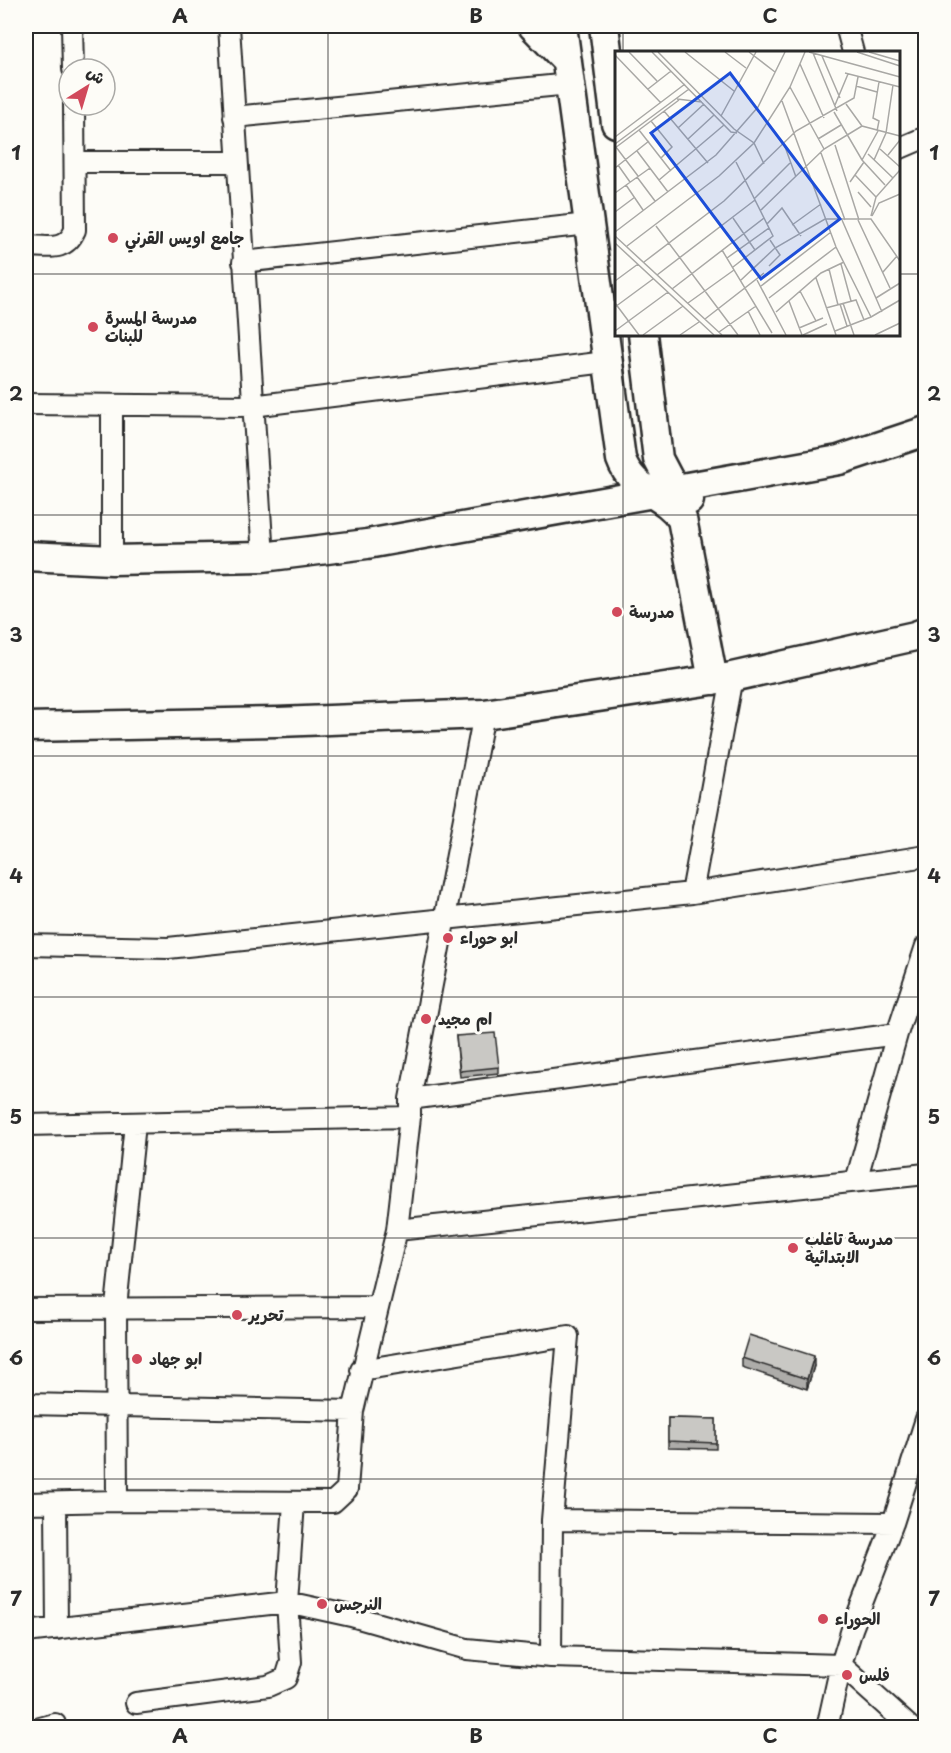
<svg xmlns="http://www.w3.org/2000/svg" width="951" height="1753" viewBox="0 0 951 1753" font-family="'Playpen Sans','Playpen Sans Arabic',sans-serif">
  <rect width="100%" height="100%" fill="#fdfcf7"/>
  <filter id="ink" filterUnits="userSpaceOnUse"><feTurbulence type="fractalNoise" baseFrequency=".0167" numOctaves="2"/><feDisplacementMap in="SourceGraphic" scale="12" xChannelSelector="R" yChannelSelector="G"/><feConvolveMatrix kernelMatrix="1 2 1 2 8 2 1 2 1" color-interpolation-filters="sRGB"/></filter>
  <g filter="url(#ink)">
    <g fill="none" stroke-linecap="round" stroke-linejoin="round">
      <!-- street casing -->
      <g stroke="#2b2b2b" stroke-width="24">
        <path id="street" d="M72,26L73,69
          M229,26L263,557
          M846,26L853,52
          M234,117L570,84
          M898,149L926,137
          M76,162H237
          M26,246C47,246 65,253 75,230L74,105
          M243,262L588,224
          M26,404L252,406L606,362
          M112,405V560
          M692,893L732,677
          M26,945L168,948L692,893L926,856
          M410,1099L897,1034
          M26,1125L410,1117
          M856,1181L897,1034L926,946
          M397,1230L926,1174
          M26,1309L376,1307
          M361,1370L568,1336L552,1520L551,1657
          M26,1404L353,1411
          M117,1501L116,1307L135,1124
          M26,1503L117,1501L333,1502L347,1489L353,1411L397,1230L410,1117V1099L484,714
          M56,1504L57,1629
          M552,1520L893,1523
          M26,1632L287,1602L351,1616L467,1649L551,1657L841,1665L911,1728
          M136,1703L268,1686L286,1678L291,1662L287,1602L294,1503
          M40,1728L55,1724
          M827,1728L841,1665L852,1629L893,1523L926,1419"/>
      </g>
      <!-- secondary casing -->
      <g stroke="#2b2b2b" stroke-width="33">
        <path id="secondary" d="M533,26L567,61
          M562,26L621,459C633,493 663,491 682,519L713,680
          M604,26L616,123
          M643,334L658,459L669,480L689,500
          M26,556L112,560L263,557L367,544L839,460L926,431
          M26,727L278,722L484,714L732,677L915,636L926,632"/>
      </g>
      <!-- street -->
      <use href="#street" stroke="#fdfcf7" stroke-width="20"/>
      <!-- secondary -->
      <use href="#secondary" stroke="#fdfcf7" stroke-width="28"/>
    </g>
    <!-- wall -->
    <path fill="#adaca9" stroke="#2b2b2b" stroke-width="1.5" d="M456,1036L499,1067V1073L460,1077Z
      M742,1358L814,1366L807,1389L742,1367Z
      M668,1418L716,1419V1449L668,1448Z"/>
    <!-- shaded-wall -->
    <path fill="#8d8c89" stroke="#2b2b2b" stroke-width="1.5" d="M814,1356V1366L807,1389V1379Z"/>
    <!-- building -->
    <path fill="#c9c8c4" stroke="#2b2b2b" stroke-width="1.5" d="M495,1033L499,1067L460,1071L456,1036Z
      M749,1335L814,1356L807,1379L742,1358Z
      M668,1418L716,1419V1443L668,1441Z"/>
  </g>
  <!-- grid -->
  <path fill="none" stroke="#2b2b2b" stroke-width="1.5" stroke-opacity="0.55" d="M328,26V1728M623,26V52M26,274H616M898,274H926M623,334V1728M26,515H926M26,756H926M26,997H926M26,1238H926M26,1479H926"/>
  <!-- markers -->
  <g fill="#d1495b" stroke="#fdfcf7" stroke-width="2">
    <circle cx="113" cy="238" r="6"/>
    <circle cx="93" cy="327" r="6"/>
    <circle cx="617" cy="612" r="6"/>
    <circle cx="448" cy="938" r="6"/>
    <circle cx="426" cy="1019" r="6"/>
    <circle cx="793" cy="1248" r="6"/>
    <circle cx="237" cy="1315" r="6"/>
    <circle cx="137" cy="1359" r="6"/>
    <circle cx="322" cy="1604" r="6"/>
    <circle cx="823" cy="1619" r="6"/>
    <circle cx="847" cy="1675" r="6"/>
  </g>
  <g text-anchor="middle" stroke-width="6" stroke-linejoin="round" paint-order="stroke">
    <!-- poi labels -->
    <g font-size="16" font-weight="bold" fill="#2b2b2b" stroke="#fdfcf7" text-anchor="start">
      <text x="125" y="244">جامع اويس القرني</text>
      <text x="105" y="324">مدرسة المسرة<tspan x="105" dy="18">للبنات</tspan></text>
      <text x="629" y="618">مدرسة</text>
      <text x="460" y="944">ابو حوراء</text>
      <text x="438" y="1025">ام مجيد</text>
      <text x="805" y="1245">مدرسة تاغلب<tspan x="805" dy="18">الابتدائية</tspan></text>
      <text x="249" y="1321">تحرير</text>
      <text x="149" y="1365">ابو جهاد</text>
      <text x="334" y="1610">النرجس</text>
      <text x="835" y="1625">الحوراء</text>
      <text x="859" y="1681">فلس</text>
    </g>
  </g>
  <!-- overview -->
  <g transform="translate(615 51)">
    <rect width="285" height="285" fill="#fdfcf7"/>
    <path fill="none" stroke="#a9a8a5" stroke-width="1.5" d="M14,1L42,30M37,1L116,81L122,82M43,1L119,78L139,92L149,113M70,1L119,40M110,1L131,17M134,1L160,21M194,1L285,26M242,1L285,15M254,1L285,10M198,2L222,60M0,4L46,52M207,5L225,47M185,13L209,67M230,22L285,36M241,35L262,41M175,36L209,98M33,38L56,20M62,48L87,51M167,50L221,196L256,266M231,53L247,75L285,85M220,54L233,23M49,60L93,112M219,61L247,109L270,134M106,65L141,1M36,70L57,96L46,107M63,77L89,53M24,79L56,120M262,80L264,70L258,67L264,31M0,86L70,33M73,88L99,64M203,88L226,74M0,93L74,38M169,93L181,126M220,94L244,169M1,96L23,125M0,97L64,49M265,98L285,116M22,100L53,141M206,102L230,169M253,103L278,127M273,104L285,89M247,109L263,80M259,109L271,82L278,34M3,114L15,131M0,117L34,90M240,124L261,146M22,126L40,150M44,129L109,74M235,131L249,111M11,134L28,159M243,141L256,156M0,142L35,117M139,148L175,112M146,159L209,98L247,75M0,161L20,146M256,165L261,146L285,119M257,165L264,152L285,143M118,167L140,199M227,169L267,261M243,169L275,237M152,173L167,157L186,185M177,174L206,153M41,175L123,284M0,181L101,104L143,56L170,1M0,185L107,284M0,192L99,284M12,195L104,125L139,92L175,36L190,1M107,199L157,282M112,207L154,177M29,211L109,150L181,80L239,47L243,26M226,213L236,250M154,215L165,204L155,189M118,216L158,185L121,111M214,218L223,254M268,221L282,205M42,224L140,149M201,227L221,284M126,229L160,197L210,168H256L285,210M142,229L171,284M0,230L23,213M146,235L216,181M57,238L149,167M185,240L201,270M154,247L221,196M261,247L285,232M174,250L187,284M0,252L24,284M73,252L119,219M228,252L239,284M225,253L232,275M0,256L38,228M211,257L241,249L249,269M133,260L145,284M161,261L206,222L229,211M90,268L149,222M184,277L208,267M0,280L53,241M220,280L256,266L285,249M104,281L141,255M28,284L68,255M65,284L84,271M188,284L212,273M260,284L285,272"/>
    <path fill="#1d4ed8" fill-opacity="0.15" stroke="#1d4ed8" stroke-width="3" d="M115,22L225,168L146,228L36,82Z"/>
    <rect width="285" height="285" fill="none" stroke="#2b2b2b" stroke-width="3"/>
  </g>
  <!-- margin -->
  <rect width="951" height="1753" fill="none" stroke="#fdfcf7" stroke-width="66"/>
  <!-- north arrow -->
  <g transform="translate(87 87) rotate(37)"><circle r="28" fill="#fdfcf7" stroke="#a9a8a5" stroke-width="1.5"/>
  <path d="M0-4.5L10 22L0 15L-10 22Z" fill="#d1495b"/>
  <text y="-9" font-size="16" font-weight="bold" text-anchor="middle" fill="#2b2b2b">ش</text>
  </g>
  <rect x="33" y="33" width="885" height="1687" fill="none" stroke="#2b2b2b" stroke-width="2"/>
  <g font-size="20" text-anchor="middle" font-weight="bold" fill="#2b2b2b">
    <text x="180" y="23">A</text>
    <text x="476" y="23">B</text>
    <text x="770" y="23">C</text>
    <text x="16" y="160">1</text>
    <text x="934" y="160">1</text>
    <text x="16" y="401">2</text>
    <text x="934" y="401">2</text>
    <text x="16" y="642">3</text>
    <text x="934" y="642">3</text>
    <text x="16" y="883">4</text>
    <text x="934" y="883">4</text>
    <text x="16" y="1124">5</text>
    <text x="934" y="1124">5</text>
    <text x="16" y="1365">6</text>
    <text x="934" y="1365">6</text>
    <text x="16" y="1606">7</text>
    <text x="934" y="1606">7</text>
    <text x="180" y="1743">A</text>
    <text x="476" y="1743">B</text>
    <text x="770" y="1743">C</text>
  </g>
</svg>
